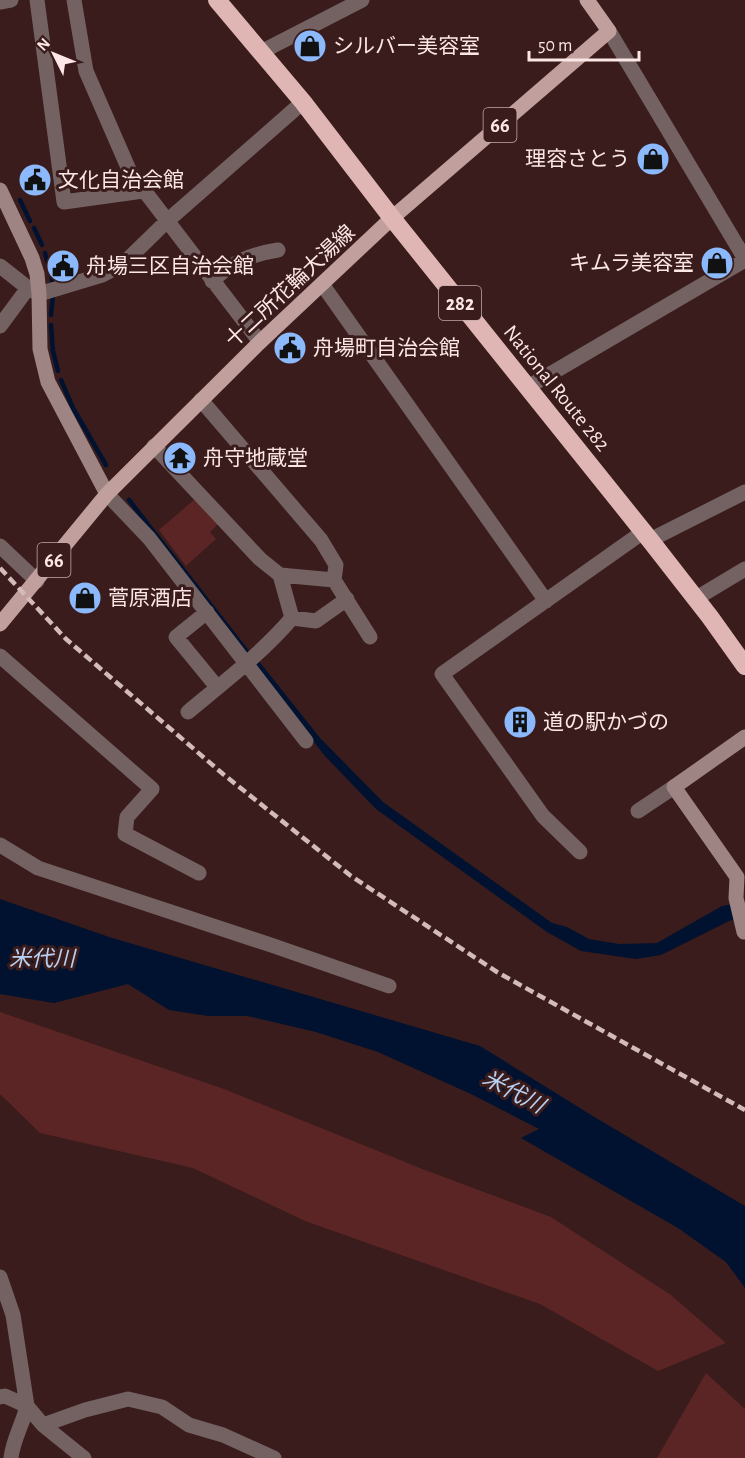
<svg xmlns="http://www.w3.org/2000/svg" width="745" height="1458" viewBox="0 0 745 1458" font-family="'Alegreya Sans','Noto Sans JP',sans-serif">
  <rect width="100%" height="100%" fill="#391c1b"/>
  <!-- green -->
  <path fill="#5c2525" d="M196,498L218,524L210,532L216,539L186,566L159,530Z
    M0,1012L224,1089L425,1170L551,1217L671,1295L726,1343L658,1371L540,1304L305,1221L193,1168L40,1133L0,1094Z
    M706,1373L745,1409V1458H657Z"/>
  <!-- water -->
  <path fill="#011230" d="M258,660L320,738L383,802L552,923L567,927L589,939L619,944L657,943L722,906L745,902V916L729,921L661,955L636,959L581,951L547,932L376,809L325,756L252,663Z
    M0,899L109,937L480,1046L596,1118L745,1206V1288L726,1262L678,1228L521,1138L539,1129L471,1094L378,1052L316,1032L247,1016H208L169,1010L128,984L54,1003L0,994Z"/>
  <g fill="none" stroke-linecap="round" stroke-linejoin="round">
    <!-- stream -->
    <path stroke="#011230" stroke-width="4.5" d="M20,200L30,221
      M34,228L42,245
      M45,253L53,283
      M51,315L53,295
      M51,325L53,351L58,371
      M61,380L73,408L106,465
      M129,500L251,657"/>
    <!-- street -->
    <path stroke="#736261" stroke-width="15" d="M37,0L64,202L143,191
      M74,0L86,71L130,172L260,342
      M0,2L11,0
      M609,31L745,259
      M261,52L362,0
      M0,266L28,288
      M212,281C232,262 252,254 278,250
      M322,284L546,601
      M0,326L28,288L39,294L102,275L123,264L166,222L303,102
      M528,387L745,260
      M201,400L321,540L336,565L334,580L370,637
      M154,446L260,559L280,575L334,580
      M107,494L149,538L306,741
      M650,540L745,492
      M0,546L37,581
      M695,599L745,569
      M207,612L176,637L217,687
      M292,618L316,621L347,599
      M0,656L152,789L127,817L125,834L199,873
      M188,712C224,682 262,653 292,618L280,575
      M638,811L674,787
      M0,845L38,868L271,945L389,986
      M580,852L543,816L442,674L643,532
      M0,1277L13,1315L27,1406C23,1424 13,1439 11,1458
      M0,1397L5,1396L27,1406L43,1425L84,1458
      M43,1425L85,1410L128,1399L162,1407L189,1425L223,1435L274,1458"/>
    <!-- secondary -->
    <path stroke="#9e8483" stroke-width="15" d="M0,190L32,258L37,274L39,294L40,349L48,382L107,494
      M744,932L736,898L737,877L674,787L745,737"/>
    <!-- primary -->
    <path stroke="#c09f9d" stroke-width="15" d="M0,624L107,494L260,342L392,218L609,31L587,0"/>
    <!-- highway -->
    <path stroke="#dfb6b4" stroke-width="18" d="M217,0L303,102L392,218L650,540L710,617L745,666"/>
    <!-- rail -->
    <path stroke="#d2bbba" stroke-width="4.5" stroke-dasharray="9 4.5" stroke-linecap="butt" d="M0,568L66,639L223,774L351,876L497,972L745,1110"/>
  </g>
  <!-- icons -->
  <defs>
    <g id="shop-disc" transform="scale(1.725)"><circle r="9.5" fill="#8bb9fc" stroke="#391c1b"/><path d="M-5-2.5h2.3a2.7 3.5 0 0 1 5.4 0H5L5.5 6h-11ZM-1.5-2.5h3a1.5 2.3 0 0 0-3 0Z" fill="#111"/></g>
    <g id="civic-disc" transform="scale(1.725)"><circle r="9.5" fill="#8bb9fc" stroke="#391c1b"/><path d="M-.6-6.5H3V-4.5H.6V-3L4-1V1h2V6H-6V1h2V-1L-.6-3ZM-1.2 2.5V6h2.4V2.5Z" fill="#111"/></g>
    <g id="temple-disc" transform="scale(1.725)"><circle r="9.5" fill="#8bb9fc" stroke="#391c1b"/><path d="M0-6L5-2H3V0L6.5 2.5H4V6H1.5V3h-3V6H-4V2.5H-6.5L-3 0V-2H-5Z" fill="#111"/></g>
    <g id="building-disc" transform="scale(1.725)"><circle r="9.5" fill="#8bb9fc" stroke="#391c1b"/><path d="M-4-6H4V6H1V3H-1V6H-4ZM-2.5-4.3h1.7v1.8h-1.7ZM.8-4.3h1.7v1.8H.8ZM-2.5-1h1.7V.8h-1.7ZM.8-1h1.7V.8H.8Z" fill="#111"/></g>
  </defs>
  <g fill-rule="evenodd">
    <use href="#shop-disc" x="310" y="46"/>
    <use href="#shop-disc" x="653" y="159"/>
    <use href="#civic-disc" x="35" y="180"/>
    <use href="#shop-disc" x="717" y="263"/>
    <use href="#civic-disc" x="63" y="266"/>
    <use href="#civic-disc" x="290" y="348"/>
    <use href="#temple-disc" x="180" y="458"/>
    <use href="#shop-disc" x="85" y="598"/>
    <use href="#building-disc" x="520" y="722"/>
  </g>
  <g text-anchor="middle" stroke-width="6" stroke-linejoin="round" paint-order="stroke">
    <!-- shield labels -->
    <g fill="#391c1b" stroke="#c2aaa9" stroke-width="1.5">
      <rect x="483.5" y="108" width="33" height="34" rx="4.5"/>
      <rect x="439" y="286" width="42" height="34" rx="4.5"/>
      <rect x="37.5" y="543" width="33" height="34" rx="4.5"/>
    </g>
    <g font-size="20" font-weight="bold" fill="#fce7e6">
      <text x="500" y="132">66</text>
      <text x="460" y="310">282</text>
      <text x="54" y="567">66</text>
    </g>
    <!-- poi labels -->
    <g font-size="21" fill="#fce7e6" stroke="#391c1b" text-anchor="start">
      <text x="333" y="53">シルバー美容室</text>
      <text x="630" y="166" text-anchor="end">理容さとう</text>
      <text x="58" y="187">文化自治会館</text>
      <text x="694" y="270" text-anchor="end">キムラ美容室</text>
      <text x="86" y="273">舟場三区自治会館</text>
      <text x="313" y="355">舟場町自治会館</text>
      <text x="203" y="465">舟守地蔵堂</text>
      <text x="108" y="605">菅原酒店</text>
      <text x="543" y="729">道の駅かづの</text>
    </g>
    <!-- street labels -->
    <g font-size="21" fill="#fce7e6" stroke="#391c1b">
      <text transform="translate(290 286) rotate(-43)" y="7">十二所花輪大湯線</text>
      <text transform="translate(557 388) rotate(51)" y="7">National Route 282</text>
    </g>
    <!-- water labels -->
    <g font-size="22" font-style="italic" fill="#b8d0f3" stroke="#391c1b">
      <text x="42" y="966">米代川</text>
      <text transform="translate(514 1091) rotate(28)" y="8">米代川</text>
    </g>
  </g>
  <!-- north arrow -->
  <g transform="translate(54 54) rotate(313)" stroke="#391c1b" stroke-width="4.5" paint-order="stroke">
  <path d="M0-4.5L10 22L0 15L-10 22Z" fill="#fce7e6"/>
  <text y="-9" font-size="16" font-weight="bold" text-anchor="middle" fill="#fce7e6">N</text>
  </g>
  <!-- scale -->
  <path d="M529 51v9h110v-9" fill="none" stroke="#fce7e6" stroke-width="3"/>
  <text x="538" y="51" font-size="18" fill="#fce7e6" stroke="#391c1b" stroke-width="4.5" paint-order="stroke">50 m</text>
</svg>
